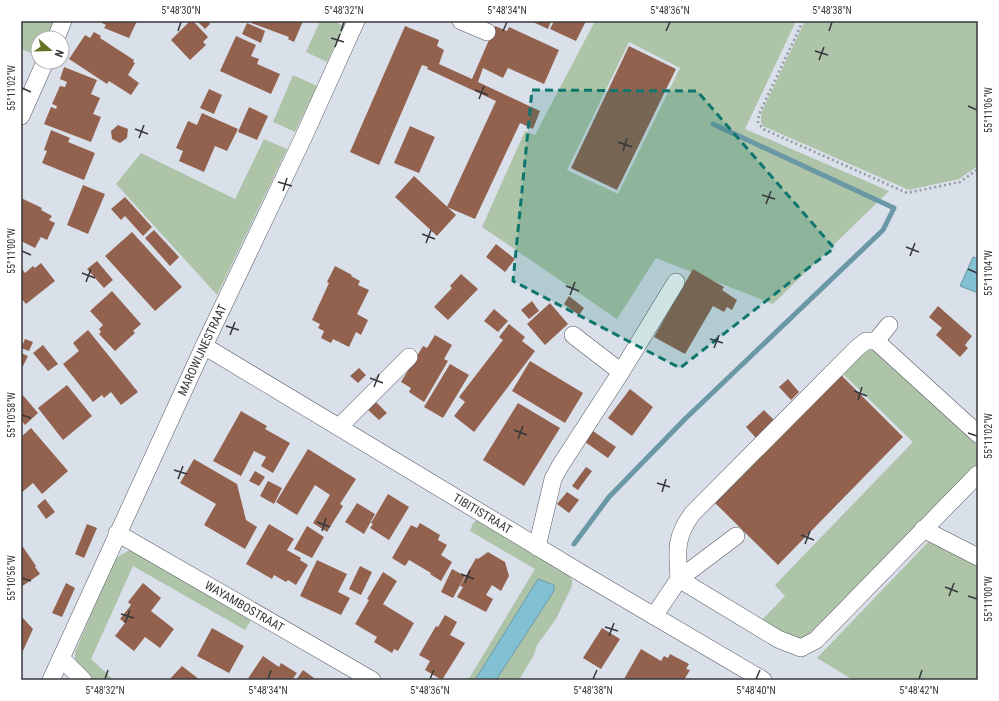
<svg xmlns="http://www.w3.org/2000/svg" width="999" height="701" viewBox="0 0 999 701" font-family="'Roboto Condensed',sans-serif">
  <rect width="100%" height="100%" fill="#dae0ea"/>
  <!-- green -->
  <path fill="#aec4a8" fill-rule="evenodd" d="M21,21H56L48,38H38V56L21,49Z
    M320,21H333L344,26L327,62L306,52Z
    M595,21H796L745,129L889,191L773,304L656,258L617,319L482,227L525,131L535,135ZM629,42L680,68L618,194L567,170Z
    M805,21L812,23L813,21H978V166L959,179L909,190L763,126L761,122V113Z
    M293,75L317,86L295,132L273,122Z
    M264,139L287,149L217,295L116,184L141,153L235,199Z
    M875,347L886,362L978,439V467L817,634L801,642L759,623L785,596L775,585L913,442L838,369L858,348Z
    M479,519L567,573L572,580V586L556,619L537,645L534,655L519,680H496L554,591L538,579L479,676L475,680H468L535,569L470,531L473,523Z
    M930,540L978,565V680H853L817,658Z
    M131,549L252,619L245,630L133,566L91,659L114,680H89C81,671 74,665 75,652L113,563L118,557Z"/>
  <!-- water -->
  <path fill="#81c1d3" stroke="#6a98a5" d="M973,257L978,259V293L960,286Z
    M538,579L554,585V591L496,680H475Z"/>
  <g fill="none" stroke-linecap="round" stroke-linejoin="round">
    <!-- stream -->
    <path stroke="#6a98a5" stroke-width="5" d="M574,544L609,497L685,419L883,230L894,208L713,124"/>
  </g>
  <!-- building -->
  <path fill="#93624f" d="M98,21H137L129,38L104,28L106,25Z
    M190,21H193L208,37L203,42L206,45L190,60L171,40Z
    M197,21H208L210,24L205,29Z
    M252,21L264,22L303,21L294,42L288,39L289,37L251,23Z
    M531,21H551L548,29Z
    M554,21H586L576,41L550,29Z
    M247,23L265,31L261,43L242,34Z
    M405,26L439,40L437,46L444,50L439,64L472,79L495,26L507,31L509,27L559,50L544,84L508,68L503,78L483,68L478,82L540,111L533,129L520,123L475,219L447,207L496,101L427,69L428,67L422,65L379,165L350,152Z
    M94,32L101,36L100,38L134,60L133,62L135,63L128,75L139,83L131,95L109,81L107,84L69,59L85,35L90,38Z
    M236,36L256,45L251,56L259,59L257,64L280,74L271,94L220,71Z
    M629,46L676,69L617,190L571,168Z
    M64,67L97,80L91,94L100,98L93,114L101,117L91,142L44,124L51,107L56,109L57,106L52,104L60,86L65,87L67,82L60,79Z
    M209,89L222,95L214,114L200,108Z
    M249,107L268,116L257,140L238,132Z
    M202,113L238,129L227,151L215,146L204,172L179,161L183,151L176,148L188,121L197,125Z
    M118,125L128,129L127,138L120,143L112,139L111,131Z
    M410,126L435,137L419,173L394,163Z
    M51,130L70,138L68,142L95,153L84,180L42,163L47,151L44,150Z
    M414,176L456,215L437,236L395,197Z
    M83,185L105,194L88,234L67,225Z
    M125,197L152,227L143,236L125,216L121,220L111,209Z
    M21,198L42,208L41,210L52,216L49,220L55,223L47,240L41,237L35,248L21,241Z
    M154,230L179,257L170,266L145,238Z
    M132,232L182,287L155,311L105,256Z
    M496,244L515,259L505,272L486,257Z
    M97,261L113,280L104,288L87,269Z
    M41,263L55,281L26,304L21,298V270L22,269L25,273L33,266L35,268Z
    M335,266L352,275L351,276L360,281L358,285L369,290L357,314L368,320L361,335L356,332L349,347L333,339L331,343L321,338L324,331L318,328L320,324L312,320L329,283L327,282Z
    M693,269L724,287L722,290L737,300L732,310L727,307L724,312L713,306L685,354L654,337Z
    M461,274L478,289L448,320L434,307L452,288L450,286Z
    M112,291L141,324L133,331L135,333L115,351L99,334L101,332L99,329L103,325L90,311Z
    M569,296L584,308L579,315L564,304Z
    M532,301L539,311L529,319L521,310Z
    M550,303L568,324L545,345L527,324Z
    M938,306L972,336L965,345L968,348L960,357L936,335L942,328L929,317Z
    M494,309L508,321L498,332L484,321Z
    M509,324L525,337L522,341L535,351L474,432L454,416L465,402L459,397L503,340L499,337Z
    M88,330L138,392L121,405L111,392L104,398L102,395L93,402L63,364L79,351L73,343Z
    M435,335L452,345L444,359L448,361L424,402L409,392L411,388L401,382L423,346L427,348Z
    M25,339L33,342L29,351L21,348Z
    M43,345L58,364L48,371L33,353Z
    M21,353L28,356L22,368H21Z
    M530,361L583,393L565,423L512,391Z
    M450,364L469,375L443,418L424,407Z
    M359,368L366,375L358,383L350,376Z
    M837,371L903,437L778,565L712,500Z
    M788,379L799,392L791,400L779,387Z
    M67,385L92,416L63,440L38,408Z
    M630,389L653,407L632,436L608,418Z
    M21,393L38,413L25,425L21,420Z
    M374,400L387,413L379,420L366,408Z
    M518,403L560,428L524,486L483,460Z
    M764,410L774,420L756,438L746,427Z
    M241,411L267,426L265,429L290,443L273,473L261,466L266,457L254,451L241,476L213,461Z
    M31,428L68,471L42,494L33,483L21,493V437Z
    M593,431L616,447L608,458L585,442Z
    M308,449L356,479L340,504L343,506L327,532L313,523L330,495L315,485L297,515L276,502Z
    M194,459L237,484L246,520L257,527L245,549L204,525L216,504L180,483Z
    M586,467L592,471L578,490L572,486Z
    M255,471L265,477L259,486L249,481Z
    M268,481L282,488L274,504L260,496Z
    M567,492L579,500L569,513L557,504Z
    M388,494L409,507L389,540L370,528L373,524L371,523Z
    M45,499L55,512L46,519L37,506Z
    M357,503L375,514L364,534L345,522Z
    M420,523L440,535L438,540L447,545L441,555L452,562L441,581L430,574L431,573L409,560L405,566L392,558L411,525L417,528Z
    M87,524L97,528L84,558L75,554Z
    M269,524L294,539L287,550L301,558L300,560L308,565L296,585L288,580L286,582L274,575L272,579L246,564Z
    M307,526L324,537L312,558L294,549Z
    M21,544L36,566L35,567L40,574L21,587Z
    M488,552L505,562L509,576L501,591L492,585L486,595L493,599L486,612L457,597L463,587L460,586L476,558L478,559Z
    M317,560L347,574L338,592L350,598L341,615L300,596Z
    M360,566L372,572L361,595L349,589Z
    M452,569L465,576L453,598L441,592Z
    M383,572L397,581L383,604L414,623L398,651L394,649L392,653L374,642L377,637L355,624L369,600L367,599Z
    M66,583L75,588L62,617L52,613Z
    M143,583L161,598L151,611L174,629L160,648L145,637L134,651L115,636L125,623L120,619L131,605L128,602Z
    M445,615L457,622L450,635L465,643L442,680L425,670L430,661L419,655L436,626L438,627Z
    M21,616L33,629L21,655Z
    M212,628L244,646L229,673L197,656Z
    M602,628L620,639L601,669L583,658Z
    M641,649L661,661L664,656L668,658L670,654L689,664L686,669L690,670L684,680H626L624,679Z
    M263,656L279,667L281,663L297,673L292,680H247Z
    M182,666L200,680H169Z
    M303,670L314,678L313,680H296Z"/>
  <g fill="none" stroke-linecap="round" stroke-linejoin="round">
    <!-- minor casing -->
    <g stroke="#535760" stroke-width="18">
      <g id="minor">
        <path d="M461,21L487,32"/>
        <path d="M56,38L63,21"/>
        <path d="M21,116L45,62"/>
        <path d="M573,335L621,372"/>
        <path d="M876,341L889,325"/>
        <path id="s1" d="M204,346L586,576L763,680"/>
        <path d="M339,427L409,357"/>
        <path d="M978,434L876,341H866L857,348L692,514C675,537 677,551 679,579L778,639L801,648L816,640L978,474"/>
        <path d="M923,529L978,557"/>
        <path id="s2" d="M117,533L372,680"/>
        <path d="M537,547L553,479L560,466L621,372L676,282"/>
        <path d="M654,616L679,579L736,536"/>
        <path d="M61,658L83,680"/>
        <path id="s3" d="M51,680L204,346L304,136L356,21"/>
      </g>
    </g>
    <!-- path -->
    <path stroke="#94989f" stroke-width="2.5" stroke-dasharray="2 3" stroke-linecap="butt" d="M803,21L759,114L758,122L763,129L907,193L960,182L978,169"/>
    <!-- minor -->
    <use href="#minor" stroke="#fff" stroke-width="17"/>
  </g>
  <!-- marked area -->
  <path fill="#0f766e" fill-opacity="0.2" stroke="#0f766e" stroke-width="3" stroke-dasharray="8 5" stroke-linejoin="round" d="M532,90L697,91L834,248L680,368L513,281Z"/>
  <!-- ticks -->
  <path fill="none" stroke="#35373b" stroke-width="1.5" d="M178,31L181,22M341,31L344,22M503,31L507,22M666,31L670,22M829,31L832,22M331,38L344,42M335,47L340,34M815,51L828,55M819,60L824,47M22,88L31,92M475,90L488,95M479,99L484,86M968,106L977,110M135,129L148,134M139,138L144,125M618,142L632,147M623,151L627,138M278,182L292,186M283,191L287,178M762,195L775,199M766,204L771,191M422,234L435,239M426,243L431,230M906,247L919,252M22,251L31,255M910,256L915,243M968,269L977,273M82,273L95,278M86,282L91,269M566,286L579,291M570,295L575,282M226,326L239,330M230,335L235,322M710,339L723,343M714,348L719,335M370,378L383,383M374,387L379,374M854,391L867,396M858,400L862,387M22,415L31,418M514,430L527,435M968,433L977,436M518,439L523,426M174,470L187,474M178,479L183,466M657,483L670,487M662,492L666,479M317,522L330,527M322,531L326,518M801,535L814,540M805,544L810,531M461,574L474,579M22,578L31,581M465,583L470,570M945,587L958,592M949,596L954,583M968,596L977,599M121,614L134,618M125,623L130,610M605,627L618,631M609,636L614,623M105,679L108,670M268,679L271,670M430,679L434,670M593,679L597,670M756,679L760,670M919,679L922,670"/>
  <g text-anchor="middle" stroke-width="4" stroke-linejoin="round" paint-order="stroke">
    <!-- street labels -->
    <g font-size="12" fill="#35373b" stroke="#fff">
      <text dy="4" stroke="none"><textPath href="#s3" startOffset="363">MAROWIJNESTRAAT</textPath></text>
      <text dy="4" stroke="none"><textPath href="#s1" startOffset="325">TIBITISTRAAT</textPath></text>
      <text dy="4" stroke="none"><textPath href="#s2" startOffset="147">WAYAMBOSTRAAT</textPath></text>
    </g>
  </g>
  <!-- border -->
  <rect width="999" height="701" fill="none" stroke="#ffffff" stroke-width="44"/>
  <!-- north arrow -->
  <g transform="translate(50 50) rotate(110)"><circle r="19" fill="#ffffff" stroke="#aeafb1"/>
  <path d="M0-3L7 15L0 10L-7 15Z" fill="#637524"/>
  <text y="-6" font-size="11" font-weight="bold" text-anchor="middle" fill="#35373b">N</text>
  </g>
  <rect x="22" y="22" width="955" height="657" fill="none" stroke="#35373b" stroke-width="1.5"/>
  <g font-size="10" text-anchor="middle" fill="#35373b">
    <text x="181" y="14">5°48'30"N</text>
    <text x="344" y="14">5°48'32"N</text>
    <text x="507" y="14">5°48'34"N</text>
    <text x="670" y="14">5°48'36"N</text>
    <text x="832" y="14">5°48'38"N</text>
    <text transform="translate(11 88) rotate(-90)" y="4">55°11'02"W</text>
    <text transform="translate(988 110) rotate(-90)" y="4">55°11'06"W</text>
    <text transform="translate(11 251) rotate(-90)" y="4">55°11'00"W</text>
    <text transform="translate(988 273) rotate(-90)" y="4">55°11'04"W</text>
    <text transform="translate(11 415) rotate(-90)" y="4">55°10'58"W</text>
    <text transform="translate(988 436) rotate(-90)" y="4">55°11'02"W</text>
    <text transform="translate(11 578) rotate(-90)" y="4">55°10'56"W</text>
    <text transform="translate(988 599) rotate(-90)" y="4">55°11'00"W</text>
    <text x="105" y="694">5°48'32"N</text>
    <text x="268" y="694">5°48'34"N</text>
    <text x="430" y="694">5°48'36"N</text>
    <text x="593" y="694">5°48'38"N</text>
    <text x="756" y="694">5°48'40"N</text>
    <text x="919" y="694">5°48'42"N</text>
  </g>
</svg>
